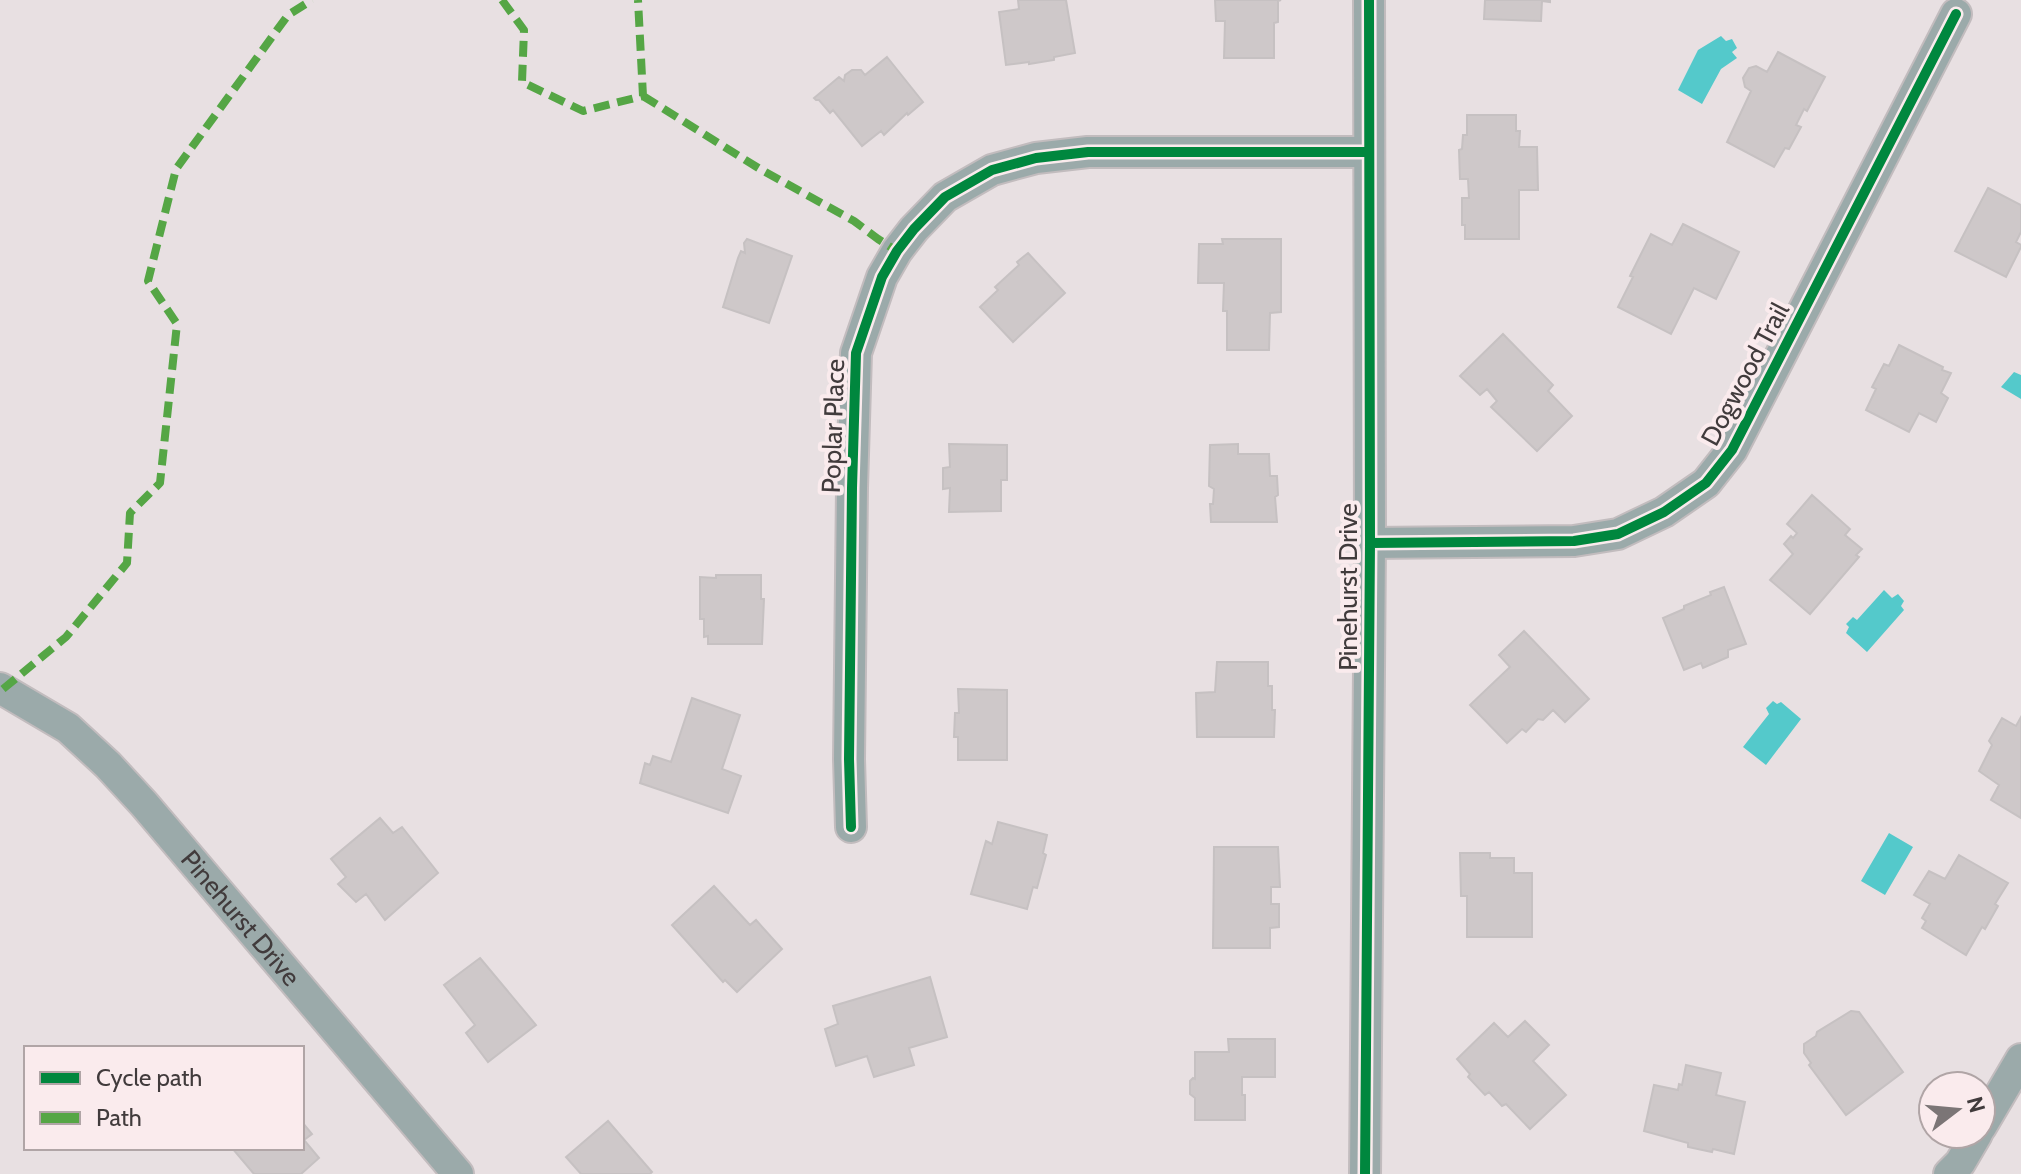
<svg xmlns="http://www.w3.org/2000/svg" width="2021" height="1174" viewBox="0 0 2021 1174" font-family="Cabin,sans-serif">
  <rect width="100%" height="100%" fill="#e8e0e2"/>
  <!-- water -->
  <path fill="#54c9cb" d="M1721,36L1726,41L1732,39L1737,48L1732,52L1737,58L1721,69L1702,104L1678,90L1698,50Z
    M2014,372L2021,375V399L2001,387Z
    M1884,590L1892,598L1898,594L1904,601L1901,606L1904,610L1867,652L1846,633L1849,627L1846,624L1853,617L1857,620Z
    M1773,701L1777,704L1781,702L1801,719L1766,765L1743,747L1769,714L1766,708Z
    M1889,833L1913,847L1885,895L1861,881Z"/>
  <!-- building -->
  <path fill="#cec8c9" stroke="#c6c1c2" stroke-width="2" d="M1018,0H1066L1075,53L1054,57V60L1029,64V62L1006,65L999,12L1019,9Z
    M1215,0H1281L1278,1V22L1274,23V58H1224L1225,21H1216Z
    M1485,0H1550V2L1542,1L1541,21L1484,19Z
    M1778,52L1825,77L1807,111L1804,109L1796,125L1801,127L1789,149L1785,148L1774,167L1727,142L1751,91L1745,87L1743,78L1749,68L1756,66L1767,72Z
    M887,57L923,102L908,115L907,113L884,135L881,131L862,146L833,110L830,113L819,100H816L814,98L839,77L844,81L845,75L852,70H861L865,75Z
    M1467,115H1516V131H1520L1519,147H1537L1538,190H1519V239H1465V225H1462V198H1469L1468,179H1460L1459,150L1462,149L1463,135H1467Z
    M1988,188L2021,205V232L2016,242L2021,245V247L2006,277L1955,251Z
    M1683,224L1739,252L1716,299L1694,288L1671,334L1618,307L1633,277L1630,276L1651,234L1672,245Z
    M747,239L792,256L769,323L723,307L738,258L741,251L745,253L744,243Z
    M1222,239H1281V312L1270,313L1269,350H1227V311H1223L1224,283H1198L1199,244H1223Z
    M1028,253L1065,293L1013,342L980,307L998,290L995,287L1019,265L1017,262Z
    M1503,334L1553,385L1548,391L1572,416L1537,451L1491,407L1497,401L1487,389L1480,395L1460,376Z
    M1899,345L1943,367L1942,370L1951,373L1941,393L1948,398L1936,422L1919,413L1909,432L1866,410L1876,389L1872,387L1884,364L1889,366Z
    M949,444L1007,445V480H1001V511L949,512L950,488L943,489V468L950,467Z
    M1238,444V454H1269L1270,476H1277L1278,495L1275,497L1277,522H1211L1210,504H1213L1214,489L1209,486L1210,445Z
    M1812,495L1850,529L1845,535L1862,549L1856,555L1859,557L1810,614L1770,580L1793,554L1784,544L1791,536L1793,538L1797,533L1787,524Z
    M716,575H761V599H764L762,644H708V636L704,637V619H700V577L716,578Z
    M1724,587L1746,644L1728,650V657L1703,668L1701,663L1684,670L1663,618L1684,609V606L1711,595L1710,592Z
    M1524,631L1589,699L1565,722L1553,710L1543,720L1538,719L1526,732L1522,729L1507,743L1470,705L1510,667L1499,655Z
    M1217,662H1268V686H1272V710H1275L1274,737H1197L1196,693L1215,692Z
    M958,689L1007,690V760H958V737H954L955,713H959Z
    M692,698L740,715L722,769L741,776L728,813L640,783L645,763L650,765L653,756L671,762Z
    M2021,717V818L1991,800L1999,785L1979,771L1992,745L1989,741L2002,718L2016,726Z
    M380,818L393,833L402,827L438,873L385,920L366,894L356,902L338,884L346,877L331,859Z
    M998,822L1047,835L1043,853L1046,855L1037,888L1033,887L1027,909L971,894L986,841L992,844Z
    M1214,847H1278L1280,887H1271V904H1279V927L1270,928V948H1213Z
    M1460,853H1490V858H1514V873H1532V937H1467V896H1461Z
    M1959,855L2008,883L1995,904L1998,906L1985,929L1982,927L1966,955L1922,928L1926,921L1922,918L1930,904L1914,895L1929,871L1945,879Z
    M714,886L750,925L756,920L782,949L737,992L725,980L723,982L672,925Z
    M480,958L536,1025L488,1062L466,1033L475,1025L444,985Z
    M930,977L947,1037L909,1048L914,1065L874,1077L867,1056L836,1066L825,1029L838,1024L833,1006Z
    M1851,1011L1859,1012L1903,1072L1846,1115L1809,1065L1811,1063L1804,1053V1044L1816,1036L1817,1032Z
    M1525,1021L1549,1045L1533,1061L1566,1095L1530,1129L1506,1104L1502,1106L1489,1092L1485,1095L1468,1077L1470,1074L1457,1059L1494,1023L1508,1037Z
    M1228,1039H1275V1077H1242V1095H1245V1120H1195V1098L1190,1094V1081L1193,1078L1195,1079V1052H1229Z
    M1686,1065L1721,1073L1716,1095L1745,1102L1734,1154L1713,1149L1712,1152L1688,1147V1143L1644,1131L1654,1085L1678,1090L1679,1084L1682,1085Z
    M608,1121L652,1172L650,1174H581L566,1157Z
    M302,1122L312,1134L304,1140L319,1158L301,1174H254L232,1148H302Z"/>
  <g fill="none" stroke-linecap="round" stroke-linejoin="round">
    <!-- street casing -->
    <g stroke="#c2bcbe" stroke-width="34">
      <g id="street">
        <path d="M1370,543L1574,541L1618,534L1664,512L1706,483L1732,450L1956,14"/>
        <path id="s1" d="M0,688L68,728L108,765L144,804L458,1174"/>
        <path d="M851,827L849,759L852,488L856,353L882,277L897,251L914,229L945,197L992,170L1036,158L1088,152H1368"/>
        <path d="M1981,1127L2021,1059"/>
        <path d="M1365,1174L1370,543L1369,0"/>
        <path d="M1949,1174L1960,1163L1977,1134"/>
      </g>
    </g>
    <!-- street -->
    <use href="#street" stroke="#9baaaa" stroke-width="30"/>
    <!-- quiet -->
    <path stroke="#55a645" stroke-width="8" stroke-dasharray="16 8" stroke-linecap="butt" d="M502,0L524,30L522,82L583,111L643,96L638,0
      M643,96L760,169L854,221L878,239L897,251
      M3,689L66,637L127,563L130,513L160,483L177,324L148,281L176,169L288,15L312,0"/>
    <!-- cycleway casing -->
    <g stroke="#faebed" stroke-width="15">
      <path id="cycleway" d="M1370,543L1574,541L1618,534L1664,512L1706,483L1732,450L1956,14
        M851,827L849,759L852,488L856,353L882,277L897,251L914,229L945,197L992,170L1036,158L1088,152H1368
        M1365,1174L1370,543L1369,0"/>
    </g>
    <!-- cycleway -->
    <use href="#cycleway" stroke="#00873e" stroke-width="10"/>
  </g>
  <g text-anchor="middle" stroke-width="8" stroke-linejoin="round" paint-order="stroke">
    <!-- street labels -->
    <g font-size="26" fill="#413b3c" stroke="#faebed">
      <text transform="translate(1745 374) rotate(-62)" y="9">Dogwood Trail</text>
      <text transform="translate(833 426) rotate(-88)" y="9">Poplar Place</text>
      <text transform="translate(1348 587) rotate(-90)" y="9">Pinehurst Drive</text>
      <text dy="9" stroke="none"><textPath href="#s1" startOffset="336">Pinehurst Drive</textPath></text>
    </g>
  </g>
  <!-- legend -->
  <rect x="24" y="1046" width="280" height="104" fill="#faebed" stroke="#b0a5a6" stroke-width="2"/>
  <rect x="40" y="1072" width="40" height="12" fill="#00873e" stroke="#b0a5a6" stroke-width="2"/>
  <text x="96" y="1086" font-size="24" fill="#413b3c">Cycle path</text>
  <rect x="40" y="1112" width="40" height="12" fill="#55a645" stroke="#b0a5a6" stroke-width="2"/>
  <text x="96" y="1126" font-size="24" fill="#413b3c">Path</text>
  <!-- north arrow -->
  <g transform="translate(1957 1110) rotate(74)"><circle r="38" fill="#faebed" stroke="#b0a5a6" stroke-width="2"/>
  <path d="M0-6L14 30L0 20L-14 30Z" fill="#7b7576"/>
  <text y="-12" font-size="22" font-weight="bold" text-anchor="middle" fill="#413b3c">N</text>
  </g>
</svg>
